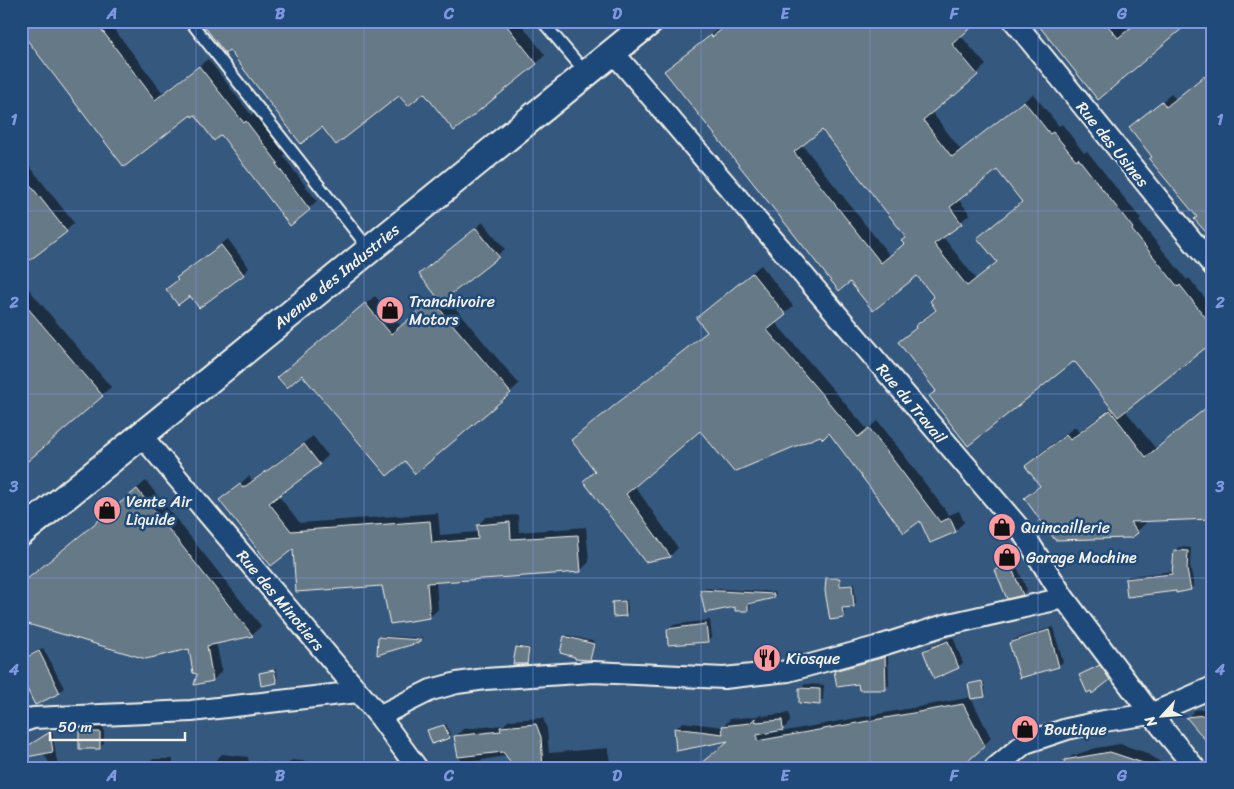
<svg xmlns="http://www.w3.org/2000/svg" width="1234" height="789" viewBox="0 0 1234 789" font-family="Sriracha,sans-serif">
  <rect width="100%" height="100%" fill="#1f4a7a"/>
  <filter id="ink" filterUnits="userSpaceOnUse"><feTurbulence type="fractalNoise" baseFrequency=".02" numOctaves="2"/><feDisplacementMap in="SourceGraphic" scale="10" xChannelSelector="R" yChannelSelector="G"/><feConvolveMatrix kernelMatrix="1 2 1 2 8 2 1 2 1" color-interpolation-filters="sRGB"/></filter>
  <g filter="url(#ink)">
    <!-- built -->
    <path fill="#34587e" d="M21,21H1213V768H21Z"/>
    <!-- shadow -->
    <path fill="#0007" fill-rule="evenodd" d="M21,21H108L163,93L208,59L252,116L254,114L285,154L283,156L317,201L290,224L222,134L195,113H191L124,165Z
      M202,21H519L545,55L536,64L424,91L400,94L323,126L229,49Z
      M1037,21H1120L1128,30L1099,98Z
      M720,27L721,30L960,35L986,65L954,95L953,93L931,111L961,150L1033,94L1059,126L1062,124L1084,153L1087,151L1141,219L1139,221L1187,280L1189,278L1213,308V341L1125,410L1156,449L1213,402V512L1144,520L1146,523L1131,537L1025,498L1040,485L1026,466L1035,457L1075,427L1079,432L1112,407L1077,362L1073,360L930,397L937,390L899,342L917,327L925,317L937,308L936,297L917,274L850,280L666,71ZM822,128L907,237L905,243L890,256L802,144ZM997,168L1023,201L979,238L998,261L976,279L943,237L970,214L958,199Z
      M1213,69V238L1131,127L1171,94L1176,99Z
      M21,155L74,223L66,231L21,246Z
      M483,222L505,249L446,297L519,384L510,392L405,460L303,373L279,377L375,296L401,326L437,295L420,274Z
      M228,239L249,268L243,274L190,295L168,289L184,272Z
      M761,265L793,306L775,322L867,429L878,421L949,515L959,511L964,522L955,531L920,519L830,432L821,435L701,429L634,485L678,548L670,556L584,481L596,470L581,432L708,331L698,318Z
      M21,280L111,387L21,465Z
      M313,436L328,456L319,464L278,495L300,523L438,513L440,535L478,532V525L486,517L518,515L519,532L586,527L589,562L581,570L436,581L438,609L430,617L383,585L294,546L220,501L249,476L252,481Z
      M146,481L261,626L252,635L216,642L222,671L213,680L199,673L190,648L21,584Z
      M1179,547L1191,548L1190,566L1194,585L1191,588L1177,590L1126,579L1129,576L1174,571L1175,550Z
      M1014,560L1027,590L1023,594L1008,597L996,571L1001,566Z
      M829,576L841,577V585L854,584L856,604L854,605L844,606L845,615L844,617L827,578Z
      M703,588L775,592L776,595L774,597L750,602V608L748,610L701,590Z
      M627,600L628,613L626,615L614,616L613,603L615,601Z
      M710,620L712,637L708,641L668,629L672,625Z
      M1053,627L1063,662L1058,666L1011,643L1015,639Z
      M567,635L595,642L591,657L590,659L577,656L565,637Z
      M381,636L423,638L421,640L379,638Z
      M953,637L963,663L958,667L924,651L928,647Z
      M519,646L530,648L528,661L526,663L517,647Z
      M43,648L64,688L59,692L21,674V659Z
      M888,654L889,685L886,688L860,683L836,671L839,667Z
      M1102,664L1111,677L1093,692L1082,674Z
      M276,669L278,680L276,682L260,673Z
      M983,680L986,694L984,695L971,698L991,738L984,745L908,768H695L730,739L675,729L683,722L723,727L730,719L758,716L762,713L763,716L789,713L790,722L780,732L972,697L969,684Z
      M805,684L824,685L823,699L819,703L801,688Z
      M1213,708V748L1188,717L1195,710Z
      M543,718L547,729L549,753L608,748L611,768H505L526,752L461,764L456,736L463,729L504,725L509,720Z
      M446,724L451,735L433,743L429,730Z
      M85,728H104V743L100,748L80,732Z
      M52,731L58,768H52L37,741Z
      M1120,744L1147,753L1169,768H1052L1072,756L1096,748Z
      M222,754L248,757L249,764L265,761V768H215L214,762Z
      M152,759H173V768H150V761Z
      M292,760L330,764V768H284Z
      M23,761L27,768H21V762Z"/>
    <!-- building -->
    <path fill="#667987" stroke="#f4f1e8" fill-rule="evenodd" d="M21,21H95L155,100L199,66L244,123L246,121L278,163L276,164L310,210L290,226L221,135L214,141L195,115L192,117L191,115L124,167L21,32Z
      M200,21H503L537,64L454,131L424,93L408,106L399,96L336,145L322,127L301,144L229,50L225,53Z
      M732,21H979L952,44L978,75L954,96L953,95L923,120L952,157L1024,101L1050,134L1053,132L1076,160L1078,158L1133,228L1132,230L1178,287L1180,285L1213,327V342L1118,417L1076,363L1073,362L968,446L929,396L936,391L898,342L916,328L915,326L936,310L930,301L934,297L917,276L873,311L850,282L839,291L664,71L711,35L712,37ZM822,130L906,237L901,241L904,244L881,263L794,152ZM997,170L1022,202L977,238L997,262L967,286L934,244L962,224L950,207Z
      M1035,21H1104L1118,38L1139,21H1191L1098,100Z
      M1204,76L1213,87V240L1194,219L1197,217L1149,159L1152,157L1129,127L1162,101L1166,107Z
      M21,173L67,232L30,260L21,248Z
      M476,228L499,257L441,302L419,274Z
      M221,245L244,275L199,308L190,296L178,305L166,289L178,280L176,278Z
      M752,273L786,315L767,330L858,437L869,428L940,522L950,518L956,532L930,543L920,521L904,533L829,433L823,439L820,436L734,472L700,431L626,494L671,557L645,562L583,481L595,471L571,440L707,332L696,318Z
      M21,300L103,396L21,467Z
      M432,300L511,393L415,474L405,461L387,476L302,375L287,388L277,377L365,303L391,334Z
      M1213,402V519L1130,522L1138,533L1131,538L1055,540L1024,498L1040,486L1025,466L1066,435L1070,440L1110,410L1146,457Z
      M304,444L320,465L269,503L291,531L430,521L432,543L478,539L477,525L510,522L511,539L578,535L581,572L427,583L430,618L390,624L382,586L296,592L293,549L271,566L219,500L240,484L243,488Z
      M137,489L253,636L207,646L213,681L194,685L197,674L193,673L189,649L146,659L21,622V584Z
      M1174,550L1188,551L1187,570L1191,590L1176,593V591L1127,597L1125,579L1172,574Z
      M1010,564L1023,595L1007,599L995,570Z
      M826,578H840V586L852,585L854,607L842,608L844,618L830,620L825,591Z
      M700,590L774,594V598L748,604V611H735V607L705,613Z
      M625,601L626,616L613,617L612,602Z
      M706,624L708,642L668,645L667,629Z
      M1049,630L1059,667L1020,678L1009,643Z
      M564,636L594,644L590,660L575,659V657L560,653Z
      M378,637L421,640V642L377,655Z
      M948,641L959,668L934,679L923,651Z
      M516,647L529,649L527,664H513Z
      M39,651L60,693L35,705L21,677V660Z
      M885,657L886,690H859L858,684L837,687L834,671Z
      M1100,665L1110,680L1092,694L1091,691L1087,693L1079,675Z
      M274,670L277,683L261,686L259,673Z
      M982,681L985,697L971,699L968,684Z
      M799,688L820,689V705L799,703Z
      M963,704L985,746L960,768H695L728,741L676,751L674,728L723,734L722,726L750,723L755,718L756,722L782,720L783,730L757,735V741Z
      M1213,714V749L1186,717Z
      M536,724L541,737L543,768H515L503,752L458,757L454,736L501,731L500,727Z
      M444,725L450,738L432,744L427,730Z
      M50,732L53,752L21,758V750Z
      M79,732H100V749H79Z
      M1110,752L1149,765L1148,768H1065L1064,760Z"/>
    <g fill="none" stroke-linecap="round" stroke-linejoin="round">
      <!-- service casing -->
      <g stroke="#f4f1e8" stroke-width="14">
        <path id="service" d="M190,21L369,249
          M542,21L586,73"/>
      </g>
      <!-- minor casing -->
      <g stroke="#f4f1e8" stroke-width="24">
        <path id="minor" d="M1014,21L1213,266
          M613,52L1021,530L1064,598L1151,714L1195,768
          M141,435L379,716L417,768
          M379,716L431,690L457,683L485,679L593,672L724,678L788,671L876,647L945,625L1064,598
          M21,722L33,718L191,711L358,692
          M995,768L1025,743L1067,729L1104,721L1151,714L1213,687"/>
      </g>
      <!-- tertiary casing -->
      <g stroke="#f4f1e8" stroke-width="30">
        <path id="tertiary" d="M21,533L651,21"/>
      </g>
      <!-- service -->
      <use href="#service" stroke="#1f4a7a" stroke-width="10"/>
      <!-- minor -->
      <use href="#minor" stroke="#1f4a7a" stroke-width="20"/>
      <!-- tertiary -->
      <use href="#tertiary" stroke="#1f4a7a" stroke-width="26"/>
    </g>
  </g>
  <!-- grid -->
  <path fill="none" stroke="#7e97df" stroke-width="1" stroke-opacity="0.55" d="M196,21V768M364,21V768M533,21V768M701,21V768M870,21V768M1038,21V768M21,211H1213M21,394H1213M21,578H1213"/>
  <!-- icons -->
  <defs>
    <g id="shop-disc" transform="scale(1.4375)"><circle r="9.5" fill="#ff9aa2" stroke="#1f4a7a"/><path d="M-5-2.5h2.3a2.7 3.5 0 0 1 5.4 0H5L5.5 6h-11ZM-1.5-2.5h3a1.5 2.3 0 0 0-3 0Z" fill="#111"/></g>
    <g id="restaurant-disc" transform="scale(1.4375)"><circle r="9.5" fill="#ff9aa2" stroke="#1f4a7a"/><path d="M-5-6h1v4h1v-4h1v4h1v-4h1v5L-1.5 .5V6h-2V.5L-5-1ZM5-6V6H3V1.5H1.5Q1.5-4 5-6Z" fill="#111"/></g>
  </defs>
  <g fill-rule="evenodd">
    <use href="#shop-disc" x="390" y="310"/>
    <use href="#shop-disc" x="107" y="510"/>
    <use href="#shop-disc" x="1002" y="527"/>
    <use href="#shop-disc" x="1007" y="557"/>
    <use href="#restaurant-disc" x="767" y="658"/>
    <use href="#shop-disc" x="1025" y="729"/>
  </g>
  <g text-anchor="middle" stroke-width="5" stroke-linejoin="round" paint-order="stroke">
    <!-- street labels -->
    <g font-size="16" fill="#f4f1e8" stroke="#1f4a7a">
      <text transform="translate(1113 144) rotate(51)" y="6">Rue des Usines</text>
      <text transform="translate(336 276) rotate(-39)" y="6">Avenue des Industries</text>
      <text transform="translate(912 403) rotate(50)" y="6">Rue du Travail</text>
      <text transform="translate(281 600) rotate(50)" y="6">Rue des Minotiers</text>
    </g>
    <!-- poi labels -->
    <g font-size="16" fill="#f4f1e8" stroke="#1f4a7a" text-anchor="start">
      <text x="409" y="307">Tranchivoire<tspan x="409" dy="18">Motors</tspan></text>
      <text x="126" y="507">Vente Air<tspan x="126" dy="18">Liquide</tspan></text>
      <text x="1021" y="533">Quincaillerie</text>
      <text x="1026" y="563">Garage Machine</text>
      <text x="786" y="664">Kiosque</text>
      <text x="1044" y="735">Boutique</text>
    </g>
  </g>
  <!-- margin -->
  <rect width="1234" height="789" fill="none" stroke="#1f4a7a" stroke-width="55"/>
  <!-- north arrow -->
  <g transform="translate(1162 716) rotate(244)" stroke="#1f4a7a" stroke-width="4" paint-order="stroke">
  <path d="M0-4L9 19L0 12L-9 19Z" fill="#f4f1e8"/>
  <text y="-8" font-size="14" font-weight="bold" text-anchor="middle" fill="#f4f1e8">N</text>
  </g>
  <!-- scale -->
  <path d="M50 732v8h135v-8" fill="none" stroke="#f4f1e8" stroke-width="2.5"/>
  <text x="58" y="732" font-size="15" fill="#f4f1e8" stroke="#1f4a7a" stroke-width="4" paint-order="stroke">50 m</text>
  <rect x="28" y="28" width="1178" height="734" fill="none" stroke="#7e97df" stroke-width="2"/>
  <g font-size="16" text-anchor="middle" font-weight="bold" fill="#7e97df">
    <text x="112" y="19">A</text>
    <text x="280" y="19">B</text>
    <text x="449" y="19">C</text>
    <text x="617" y="19">D</text>
    <text x="785" y="19">E</text>
    <text x="954" y="19">F</text>
    <text x="1122" y="19">G</text>
    <text x="14" y="125">1</text>
    <text x="1220" y="125">1</text>
    <text x="14" y="308">2</text>
    <text x="1220" y="308">2</text>
    <text x="14" y="492">3</text>
    <text x="1220" y="492">3</text>
    <text x="14" y="675">4</text>
    <text x="1220" y="675">4</text>
    <text x="112" y="781">A</text>
    <text x="280" y="781">B</text>
    <text x="449" y="781">C</text>
    <text x="617" y="781">D</text>
    <text x="785" y="781">E</text>
    <text x="954" y="781">F</text>
    <text x="1122" y="781">G</text>
  </g>
</svg>
